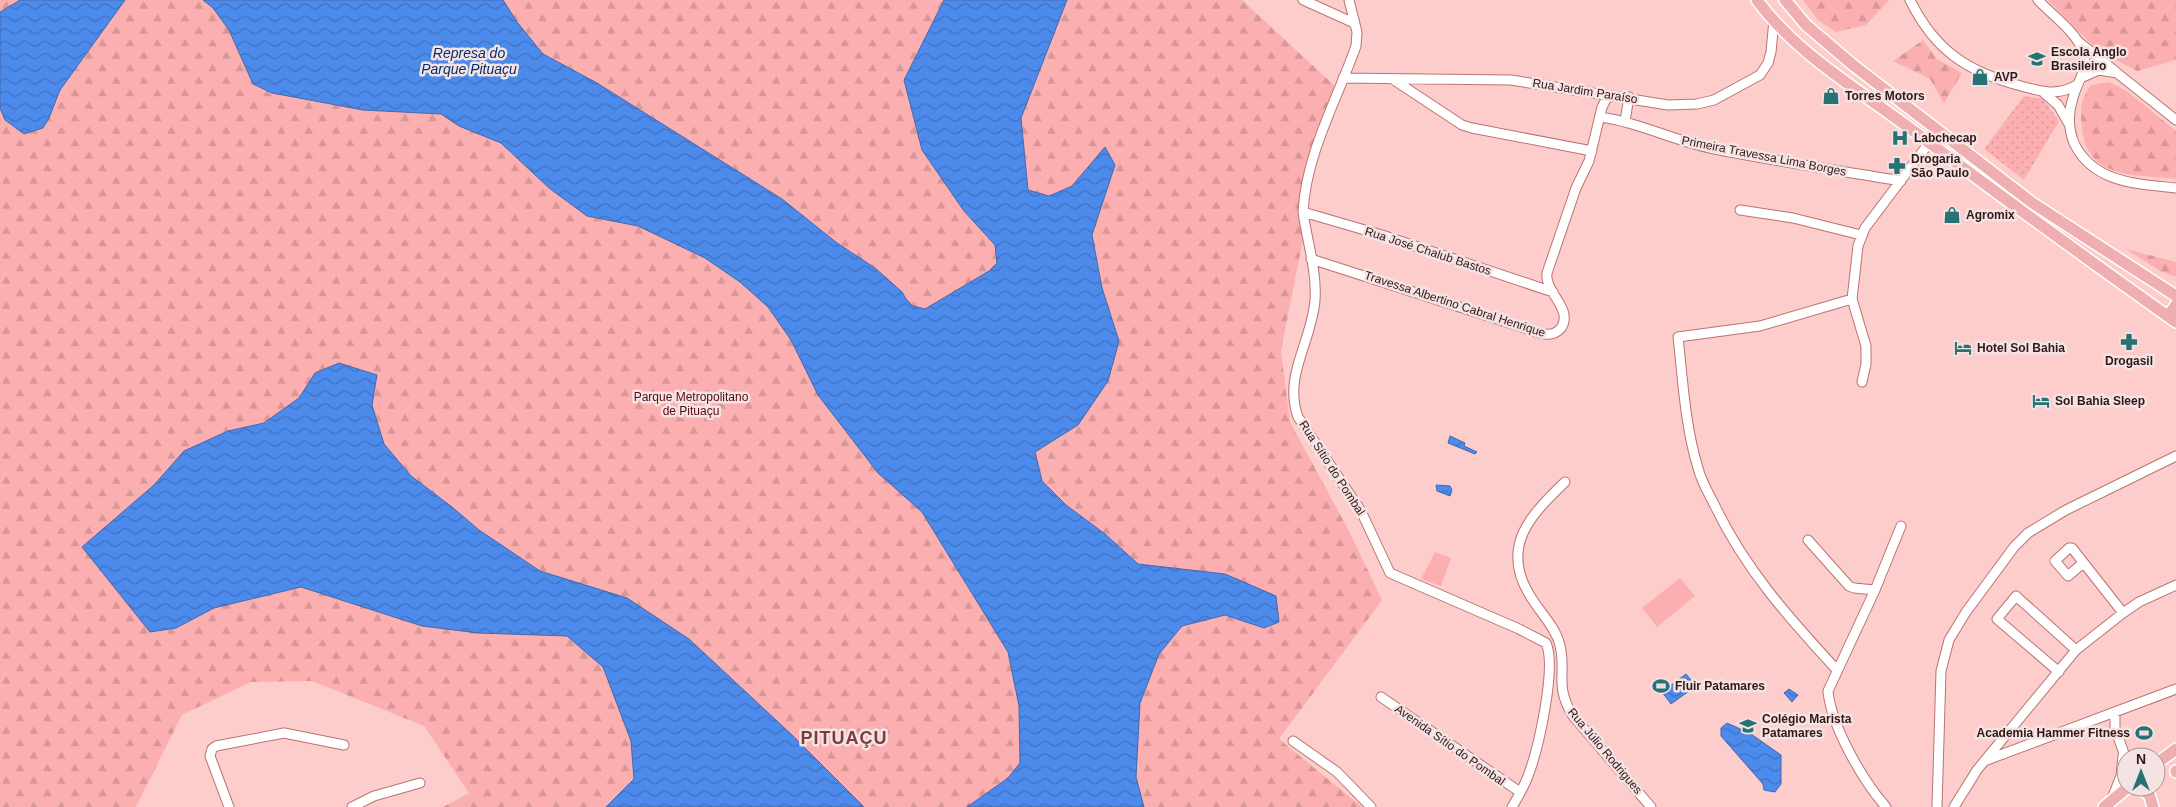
<svg xmlns="http://www.w3.org/2000/svg" width="2176" height="807" viewBox="0 0 2176 807" font-family="Arial,sans-serif">
  <defs>
    <pattern id="grass-dots" width="8" height="8" patternUnits="userSpaceOnUse" patternTransform="scale(1.25)"><rect width="8" height="8" fill="#fcafb0"/><path d="M2 2h.1M6 6h.1" fill="none" stroke="#d89697" stroke-width="1.8" stroke-linecap="round"/></pattern>
    <pattern id="forest-firs" width="22" height="20" patternUnits="userSpaceOnUse" patternTransform="scale(1.25)"><rect width="22" height="20" fill="#fcafb0"/><path d="M5 1l3.5 6h-7zM16 11l3.5 6h-7z" fill="#d89697"/></pattern>
    <pattern id="water-waves" width="16" height="10" patternUnits="userSpaceOnUse" patternTransform="scale(1.25)"><rect width="16" height="10" fill="#4c8bec"/><path d="M0 5q4-4 8 0t8 0" fill="none" stroke="#4071be"/></pattern>
  </defs>
  <rect width="100%" height="100%" fill="#fdcdcc"/>
  <!-- grass -->
  <path fill="url(#grass-dots)" d="M2024,96L2043,99L2059,121L2024,180L1984,149Z"/>
  <!-- forest -->
  <path fill="url(#forest-firs)" d="M0,0H1242L1337,88L1301,199L1303,239L1281,351L1290,422L1349,531L1382,600L1279,739L1362,807H443L469,793L424,726L312,681L251,682L182,715L136,807H0Z
    M1803,0H1889L1866,25L1836,32L1818,20Z
    M2048,0H2176V60L2137,71L2098,51Z
    M1923,40L1937,59L1962,73L1944,103L1930,79L1893,61Z
    M2109,82L2127,91L2176,131V179C2136,174 2087,180 2082,128C2080,109 2080,101 2091,85Z
    M2126,249L2176,262V277L2160,271Z"/>
  <!-- park -->
  <path fill="#fcafb0" d="M1435,552L1451,558L1441,586L1421,579Z
    M1680,578L1695,596L1657,627L1642,608Z"/>
  <!-- water -->
  <path fill="url(#water-waves)" stroke="#4468ac" d="M20,0H125L60,90L49,118L43,128L24,134L5,120L0,108V12Z
    M203,0H503L517,22L543,54L597,83L782,199L837,243L875,268L902,292L906,299L913,306L925,309L989,271L997,263L995,245L964,211L922,150L904,80L944,0H1067L1021,118L1028,190L1049,196L1072,186L1105,147L1115,165L1092,235L1102,288L1119,341L1108,381L1078,425L1035,452L1042,481L1066,505L1105,534L1138,564L1225,574L1276,596L1279,622L1264,628L1225,615L1182,626L1159,654L1140,703L1136,777L1144,807H967L1008,778L1020,763L1019,706L1008,652L922,512L878,473L818,395L791,340L768,307L740,282L705,258L638,226L587,216L549,188L501,143L459,126L441,114L363,110L272,93L253,84L229,30L213,8Z
    M339,363L377,375L372,405L384,444L411,476L452,507L479,530L540,571L627,598L689,639L792,735L864,807H606L634,779L631,741L603,667L567,636L478,633L422,626L301,587L214,608L176,628L150,632L82,547L154,485L184,451L228,431L264,423L299,398L315,373Z
    M1450,436L1465,443L1464,446L1477,452L1475,454L1448,443Z
    M1436,485L1450,486L1452,490L1450,496L1437,491Z
    M1686,674L1696,686L1671,704L1662,692Z
    M1789,689L1798,695L1792,702L1784,693Z
    M1727,723L1751,734L1781,755V784L1775,792L1764,790L1763,784L1721,736V728Z"/>
  <g fill="none" stroke-linecap="round" stroke-linejoin="round">
    <!-- minor casing -->
    <g stroke="#ba7273" stroke-width="11">
      <path id="minor" d="M1303,0L1354,23
        M1349,0L1357,32L1356,46C1337,100 1306,154 1303,212C1307,241 1317,271 1315,300C1312,341 1283,376 1298,417L1361,511L1390,573L1519,629L1546,643C1557,668 1538,750 1528,776C1524,787 1518,797 1512,807
        M1910,0C1935,51 1968,72 2021,86C2042,92 2058,96 2077,85
        M2038,0C2052,15 2076,32 2083,51C2089,70 2077,81 2073,98C2068,113 2068,128 2074,143C2093,183 2137,184 2176,188
        M2080,43L2115,71
        M2083,77L2099,70L2117,73L2176,120
        M1343,78L1511,80L1668,105L1697,104L1714,100L1760,75L1768,63L1771,52L1774,20
        M1394,80L1462,125L1472,128L1592,151
        M2043,92L2058,105L2069,124
        M1600,117C1638,122 1672,140 1710,148C1773,161 1837,170 1901,181
        M1625,121L1629,97
        M1740,210L1793,218L1861,235
        M1303,212L1382,235L1553,292
        M1311,259L1528,329C1539,333 1552,339 1561,328C1574,309 1544,292 1547,273L1576,188L1589,161L1602,107L1607,98L1613,96
        M1862,382L1866,364V346L1852,299L1858,246L1865,228L1929,143
        M1565,482C1532,514 1500,545 1529,594C1538,610 1554,625 1559,642C1568,671 1553,684 1573,716L1651,807
        M1808,540L1849,586L1854,588L1875,590
        M2083,563L2068,576L2055,561L2069,548H2072L2123,613
        M1836,669C1789,618 1745,569 1715,506C1709,494 1701,481 1698,468C1685,426 1683,381 1678,337L1760,326L1852,299
        M2059,672L1997,619L2016,596L2076,650
        M1381,697L1520,792
        M2115,712V728L2126,759
        M1293,741L1337,772L1371,807
        M1987,760L2176,689
        M2111,801L2121,776L2123,756
        M229,807L210,756L212,749L216,746L284,733L344,745
        M352,807L374,796L420,783
        M1886,807C1863,781 1831,726 1828,691L1875,590L1901,526
        M1937,807L1941,671L1949,640L1966,612L2014,547L2028,533L2066,510L2176,456
        M1954,807L1977,770L2076,650L2123,613L2139,602L2176,585"/>
    </g>
    <!-- major casing -->
    <g stroke="#fff" stroke-width="14">
      <path id="major" d="M1757,0C1794,51 1854,87 1904,124C1994,191 2084,257 2176,322
        M1785,0L1806,25L1853,65L2031,202L2176,296
        M2168,316L2176,305
        M2156,764L2176,749
        M2176,771V772
        M2136,787L2149,794L2153,807
        M2104,807L2128,787"/>
    </g>
    <!-- minor -->
    <use href="#minor" stroke="#fff" stroke-width="9"/>
    <!-- major -->
    <use href="#major" stroke="#efafb1" stroke-width="11"/>
  </g>
  <!-- icons -->
  <defs>
    <g id="school-bare" transform="scale(1.35)"><path d="M0-5L7-2L0 1L-7-2ZM-4 1L0 2.5L4 1V4Q0 6-4 4Z" fill="#277275" stroke="#f4e3e3" stroke-width="2.5" paint-order="stroke"/></g>
    <g id="shop-bare" transform="scale(1.35)"><path d="M-5-2.5h2.3a2.7 3.5 0 0 1 5.4 0H5L5.5 6h-11ZM-1.5-2.5h3a1.5 2.3 0 0 0-3 0Z" fill="#277275" stroke="#f4e3e3" stroke-width="2.5" paint-order="stroke"/></g>
    <g id="hospital-bare" transform="scale(1.35)"><path d="M-5-5h3v3.5h4V-5h3V5h-3V1.5h-4V5h-3Z" fill="#277275" stroke="#f4e3e3" stroke-width="2.5" paint-order="stroke"/></g>
    <g id="pharmacy-bare" transform="scale(1.35)"><path d="M-2-6h4v4h4v4h-4v4h-4v-4h-4v-4h4Z" fill="#277275" stroke="#f4e3e3" stroke-width="2.5" paint-order="stroke"/></g>
    <g id="hotel-bare" transform="scale(1.35)"><path d="M-6-4.5h1.5V1H6V5H4.5V3h-9V5H-6ZM-4 0a1.8 1.8 0 1 1 3.6 0ZM.5 0V-2.5h3Q6-2.5 6 0Z" fill="#277275" stroke="#f4e3e3" stroke-width="2.5" paint-order="stroke"/></g>
    <g id="stadium-bare" transform="scale(1.35)"><path d="M0-5a6.5 5 0 1 0 0 10a6.5 5 0 1 0 0-10ZM-3.5-1.8h7v3.6h-7Z" fill="#277275" stroke="#f4e3e3" stroke-width="2.5" paint-order="stroke"/></g>
  </defs>
  <g fill-rule="evenodd">
    <use href="#school-bare" x="2037" y="59"/>
    <use href="#shop-bare" x="1980" y="77"/>
    <use href="#shop-bare" x="1831" y="96"/>
    <use href="#hospital-bare" x="1900" y="138"/>
    <use href="#pharmacy-bare" x="1897" y="166"/>
    <use href="#shop-bare" x="1952" y="215"/>
    <use href="#pharmacy-bare" x="2129" y="342"/>
    <use href="#hotel-bare" x="1963" y="348"/>
    <use href="#hotel-bare" x="2041" y="401"/>
    <use href="#stadium-bare" x="1661" y="686"/>
    <use href="#school-bare" x="1748" y="726"/>
    <use href="#stadium-bare" x="2144" y="733"/>
  </g>
  <g text-anchor="middle" stroke-width="5" stroke-linejoin="round" paint-order="stroke">
    <!-- poi labels -->
    <g font-size="12" font-weight="bold" fill="#331718" stroke="#f4e3e3" text-anchor="start">
      <text x="2051" y="56">Escola Anglo<tspan x="2051" dy="14">Brasileiro</tspan></text>
      <text x="1994" y="81">AVP</text>
      <text x="1845" y="100">Torres Motors</text>
      <text x="1914" y="142">Labchecap</text>
      <text x="1911" y="163">Drogaria<tspan x="1911" dy="14">São Paulo</tspan></text>
      <text x="1966" y="219">Agromix</text>
      <text x="1977" y="352">Hotel Sol Bahia</text>
      <text x="2129" y="365" text-anchor="middle">Drogasil</text>
      <text x="2055" y="405">Sol Bahia Sleep</text>
      <text x="1675" y="690">Fluir Patamares</text>
      <text x="1762" y="723">Colégio Marista<tspan x="1762" dy="14">Patamares</tspan></text>
      <text x="2130" y="737" text-anchor="end">Academia Hammer Fitness</text>
    </g>
    <!-- street labels -->
    <g font-size="12" fill="#331718" stroke="#f4e3e3">
      <text transform="translate(1585 91) rotate(9)" y="4">Rua Jardim Paraíso</text>
      <text transform="translate(1764 156) rotate(11)" y="4">Primeira Travessa Lima Borges</text>
      <text transform="translate(1428 251) rotate(18)" y="4">Rua José Chalub Bastos</text>
      <text transform="translate(1455 304) rotate(18)" y="4">Travessa Albertino Cabral Henrique</text>
      <text transform="translate(1332 468) rotate(57)" y="4">Rua Sítio do Pombal</text>
      <text transform="translate(1450 745) rotate(35)" y="4">Avenida Sítio do Pombal</text>
      <text transform="translate(1605 751) rotate(50)" y="4">Rua Júlio Rodrigues</text>
    </g>
    <!-- park labels -->
    <g font-size="12" fill="#5c0918" stroke="#f4e3e3">
      <text x="691" y="401">Parque Metropolitano<tspan x="691" dy="14">de Pituaçu</tspan></text>
    </g>
    <!-- water labels -->
    <g font-size="14" font-style="italic" fill="#052f6a" stroke="#f4e3e3">
      <text x="469" y="58">Represa do<tspan x="469" dy="16">Parque Pituaçu</tspan></text>
    </g>
    <!-- district labels -->
    <g font-size="18" font-weight="bold" letter-spacing="1" fill="#7e3c3f" stroke="#f4e3e3">
      <text x="844" y="744">PITUAÇU</text>
    </g>
  </g>
  <!-- north arrow -->
  <g transform="translate(2141 772)"><circle r="24" fill="#f4e3e3" stroke="#a79192"/>
  <path d="M0-4L9 19L0 12L-9 19Z" fill="#277275"/>
  <text y="-8" font-size="14" font-weight="bold" text-anchor="middle" fill="#331718">N</text>
  </g>
</svg>
